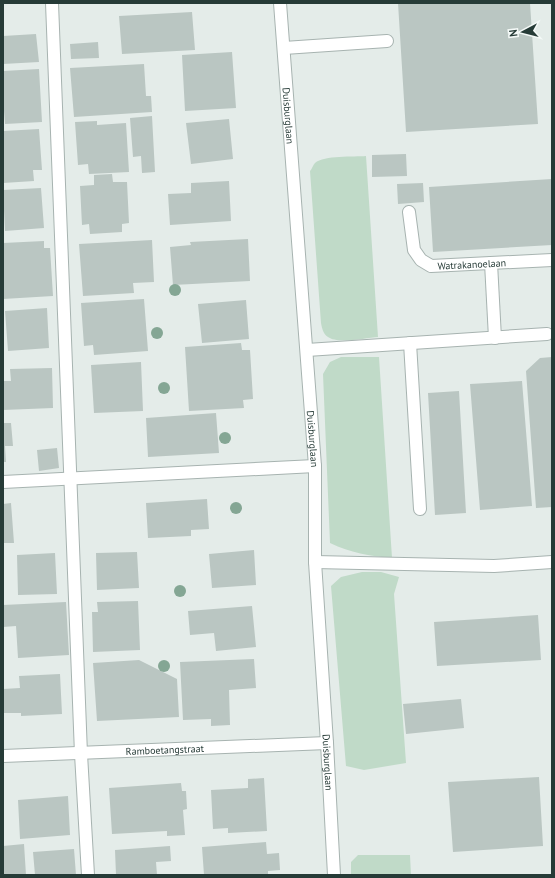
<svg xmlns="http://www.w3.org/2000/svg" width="555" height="878" viewBox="0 0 555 878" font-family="'PT Sans',sans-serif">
  <rect width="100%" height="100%" fill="#e4ece9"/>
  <!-- green -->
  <path fill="#c0dac8" d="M366,156L378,337C366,338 337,344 328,337C323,334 322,328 321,323L310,171C312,169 313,165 315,163C324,155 354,157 366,156Z
    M341,357H379L392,558C369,556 351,553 330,543L323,374L330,362Z
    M362,572H381L399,577L394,594L406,763L364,770L346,766L331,586L341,577Z
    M358,855H410L411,875H351V862Z"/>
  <!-- building -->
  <path fill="#bac6c2" d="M398,3H530L538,124L406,132Z
    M192,12L195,50L122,54L119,16Z
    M36,34L39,62L3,64V36Z
    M98,42L99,58L71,59L70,44Z
    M232,52L236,108L185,111L182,55Z
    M144,64L146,96H151L152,112L74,117L70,68Z
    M39,69L42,122L5,124L4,111H3V71Z
    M152,116L155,172L142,173L141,156L133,157L130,118Z
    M229,119L233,159L191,164L186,123Z
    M97,121V125L126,123L129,172L89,174L88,164L78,165L75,122Z
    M39,129L42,170H33L34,181L3,183V131Z
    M406,154L407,176L372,177V155Z
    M112,174L113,182H127L129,223L122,224V232L90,234L89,224L82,225L80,186L94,185V175Z
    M552,179V245L433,252L429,187Z
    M229,181L231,221L170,225L168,194L191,193V183Z
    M423,183L424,202L398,204L397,184Z
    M41,188L44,228L5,231L3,190Z
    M248,239L250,281L173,285L170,247L191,245L190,242Z
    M152,240L154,282L133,283L134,293L83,296L79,244Z
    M44,241V248H50L53,296L3,299V243Z
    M144,299L148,351L94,355L93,345L84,346L81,303Z
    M246,300L249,339L202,343L198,304Z
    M47,308L49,348L8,351L5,311Z
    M241,343L242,350H250L253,399L243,400L244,408L189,411L185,347Z
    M552,357V507L536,508L526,371L540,358Z
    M141,362L143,411L94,413L91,365Z
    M52,368L53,408L3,410V381H11L10,369Z
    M522,381L532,506L480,510L470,384Z
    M459,391L466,513L435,515L428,393Z
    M216,413L219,453L148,457L146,418Z
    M3,423H11L13,446H5L6,462H3Z
    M57,448L59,468L39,471L37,450Z
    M207,499L209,529L191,530V536L148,538L146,503Z
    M11,503L14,543H3V504Z
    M254,550L256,585L212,588L209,554Z
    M137,552L139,588L97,590L96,553Z
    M55,553L57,594L18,595L17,555Z
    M138,601L140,650L93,652L92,612H98L97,602Z
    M66,602L69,655L18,658L16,626L3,627V605Z
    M252,606L256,647L216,651L214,633L190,635L188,611Z
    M538,615L541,660L437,666L434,622Z
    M254,659L256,688L229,690L230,725L211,726V719L183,720L180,662Z
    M139,660L177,679L179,717L97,721L93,663Z
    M60,674L62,714L21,716V713H3V689L20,688L19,676Z
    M461,699L464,728L406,734L403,704Z
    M539,777L543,846L453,852L448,782Z
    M264,778L267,831L228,833V828L213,829L211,790L248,788V779Z
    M181,783L182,791H186L187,809L183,810L185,835L167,836V831L112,834L109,788Z
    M68,796L70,835L20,839L18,800Z
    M266,842L267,854L279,853L280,870L268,871V875H204L202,847Z
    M24,844L26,875H3V846Z
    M170,846L171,861L156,862L157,875H116L115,850Z
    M74,849L76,875H35L33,852Z"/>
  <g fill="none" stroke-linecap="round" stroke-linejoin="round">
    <!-- minor casing -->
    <g stroke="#a7b3b0" stroke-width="14">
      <g id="minor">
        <path d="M52,3L81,754L88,875"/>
        <path id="s1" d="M280,3L315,466V562L327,743L334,875"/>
        <path d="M284,48L387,41"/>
        <path id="s2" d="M409,212L414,250L421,260L431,266L552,260"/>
        <path d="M491,263L495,338"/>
        <path d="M410,343L420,509"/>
        <path d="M307,350L547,334"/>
        <path d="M3,482L315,466"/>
        <path d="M315,562L494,566L552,562"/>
        <path id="s3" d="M3,756L327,743"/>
      </g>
    </g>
    <!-- minor -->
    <use href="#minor" stroke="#fff" stroke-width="12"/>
  </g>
  <!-- trees -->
  <g fill="#84a694">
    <circle cx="175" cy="290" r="6"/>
    <circle cx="157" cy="333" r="6"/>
    <circle cx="164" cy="388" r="6"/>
    <circle cx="225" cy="438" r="6"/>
    <circle cx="236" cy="508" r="6"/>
    <circle cx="180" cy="591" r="6"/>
    <circle cx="164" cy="666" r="6"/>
  </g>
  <g text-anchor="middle" stroke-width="4" stroke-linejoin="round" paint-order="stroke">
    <!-- street labels -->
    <g font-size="10" fill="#263b37" stroke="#f4f9f7">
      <text dy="4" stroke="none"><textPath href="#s1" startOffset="113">Duisburglaan</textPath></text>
      <text dy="4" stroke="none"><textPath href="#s2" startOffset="103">Watrakanoelaan</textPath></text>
      <text dy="4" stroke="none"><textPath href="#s1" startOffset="437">Duisburglaan</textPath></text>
      <text dy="4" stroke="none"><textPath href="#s3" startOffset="162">Ramboetangstraat</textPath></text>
      <text dy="4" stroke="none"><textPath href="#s1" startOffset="761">Duisburglaan</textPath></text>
    </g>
  </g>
  <!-- border -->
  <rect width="555" height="878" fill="none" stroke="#263b37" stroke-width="8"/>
  <!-- north arrow -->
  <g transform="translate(523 32) rotate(263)" stroke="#f4f9f7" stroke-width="3" paint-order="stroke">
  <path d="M0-3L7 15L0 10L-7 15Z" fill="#263b37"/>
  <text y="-6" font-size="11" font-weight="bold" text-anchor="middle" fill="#263b37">N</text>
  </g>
</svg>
